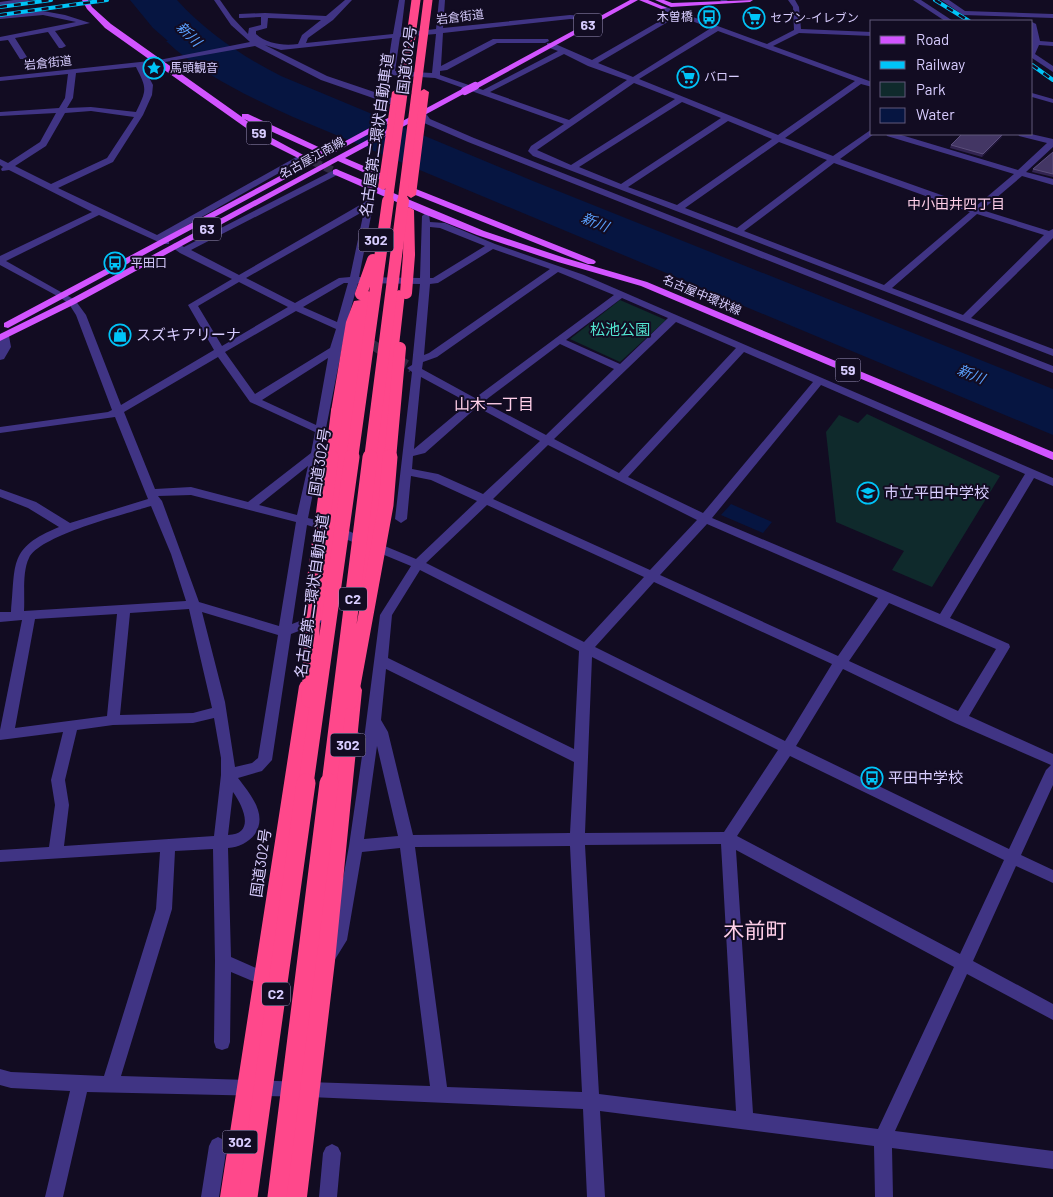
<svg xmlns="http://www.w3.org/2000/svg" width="1053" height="1197" viewBox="0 0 1053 1197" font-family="Barlow,'Noto Sans JP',sans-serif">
  <rect width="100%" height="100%" fill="#120c22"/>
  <!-- green -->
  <path fill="#0f2a2c" d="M620,300L666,320L620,362L570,339Z
    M867,414L1000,476L932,587L892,570L904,551L836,522L826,432L839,415L858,423Z"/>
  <!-- water -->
  <path fill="#061541" d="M130,0H177C207,33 242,56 281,76L533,181L1053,389V435L727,299L724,300L715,296L697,298V296L706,293L707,290L293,117C248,96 202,75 166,41H168L153,28Z
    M731,504L772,522L763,533L721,515Z"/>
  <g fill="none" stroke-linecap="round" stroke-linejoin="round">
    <!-- minor-tunnel -->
    <path stroke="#302943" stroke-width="10" stroke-dasharray="10 5" stroke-linecap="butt" d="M359,337L412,368"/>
    <!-- major-tunnel -->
    <path stroke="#302943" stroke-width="8" stroke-dasharray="8 4" stroke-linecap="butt" d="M303,157L336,172"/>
    <!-- minor -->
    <path fill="#403484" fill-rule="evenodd" d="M14,0H33L0,6V2Z
      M214,0H220L232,17L248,34L249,28L261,25V17L242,18H239V14L265,13L326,16L345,0H352L333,20L308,38L306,43L393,34L399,0H405L401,33L436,29L439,0H445L443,28L570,15L588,16L592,18L588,20L570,19L443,33L441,66L493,39H548L549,41L545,43H497L447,70L440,71V75L483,90L558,51L547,47V43H553L592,60L672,14L661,9V7L663,6L767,44L794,30L793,7L788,0H795L799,7L801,29L872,32V36L799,33L773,46L872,82V87L861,84L785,138L833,156L872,129V134H874L840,159L975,207L1014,174L887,136L886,134H898L1018,170L1047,143L1019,136L1018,134H1031L1053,139V147L1026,172L1053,179V185L1022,176L982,210L1049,231L1053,229V238L971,318L1053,349V356L533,156L528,151L531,146L564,124L435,78L390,75L387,71L392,38L281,50L265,45L327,76L392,98L400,104L396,106L321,80L255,46L143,66L153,85L152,95L143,115L113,162L58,188L157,235L300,155L307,157L165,238L169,240V244H163L99,215L6,261L75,300L86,315L121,405L214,350L188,305L232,279L180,253L173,248V244L176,243L184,247L336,169L339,170V174L191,250L239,275L365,202L369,186L376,184L377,186L359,277L420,278L422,216L426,213L429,214L430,222L445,223L495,244L584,275L1053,478V486L1034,478L950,618L1009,644L1010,647L969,716L1053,754V785L1021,855L1053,870V883L1016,866L973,961L1053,1004V1020L967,974L895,1131L1053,1151V1169L892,1148L893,1197H875L874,1146L600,1111L605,1197H587L583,1109L310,1097L87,1092L63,1197H45L70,1091L11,1088L0,1085V1069L11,1072L104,1076L156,909L160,852L0,862V850L49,847L55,805L51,780L63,732L0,740V730L22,620L0,622V612H11C16,563 8,548 59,527L28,508L0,497V489L36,502L70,523L148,499L115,417L0,433V427L108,412L112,410L76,315L69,304L61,298L0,265V256L92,212L9,170L2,171L1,169L3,167L0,165V159L8,163L40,142L56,113L0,116V112L59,108L65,98L68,74L0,81V77L159,60L250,42L231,25ZM678,16L711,28L633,77L598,63ZM268,18L321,20L302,35L298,44C284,46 267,44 256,34V31L267,28ZM718,31L855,81L778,135L639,79ZM436,34L432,73L395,71L400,37ZM564,54L588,66L627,80L569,120L490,92ZM136,67C147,89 147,89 136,112L91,107L67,108L73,98L76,73ZM634,83L675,99L571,165L537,150ZM682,102L721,118L621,184L579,167ZM91,111L134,117L107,158L51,184L15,166L46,146L65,113ZM728,121L772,139L677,205L628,187ZM779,142L827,160L737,228L685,208ZM834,163L970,212L884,285L744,231ZM364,211L350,277L339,278L295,303L246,278ZM977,214L1044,235L963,315L892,288ZM430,227L440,228L485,246L433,278H430ZM493,249L550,269L429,353L424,355L430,284L438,283ZM558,272L614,295L475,398L422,369L423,362L437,357ZM239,282L288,307L222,346L198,306ZM344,283H348L337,322L303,307ZM358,283L420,284L412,365L407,368L412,372L395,519L401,523L407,519L411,476L431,480L477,501L416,559L334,525L308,518L345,333L351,330L346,326ZM622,298L668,318L620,364L566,340ZM296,311L336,329L330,348L255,394L225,352ZM676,322L736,348L619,473L554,439ZM560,344L614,369L546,435L483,402ZM744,352L813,382L703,513L628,477ZM218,357L250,402L315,432L311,453L248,502L191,487L155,489L124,412ZM328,358L316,425L262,400ZM421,377L469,403L414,449ZM821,385L1025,474L940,614L712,518ZM477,407L540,441L483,494L438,474L412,469L413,456L425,453ZM548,445L697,520L650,570L493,499ZM308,466L297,515L259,505ZM191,495L296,522L279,626L199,602L162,501L158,496ZM487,505L644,577L584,642L426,563ZM151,506L171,554L186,601L24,611C25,595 22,572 29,558C40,535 126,514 151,506ZM707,524L878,598L838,656L660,575ZM307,525L326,531L411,566L380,615L364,739C358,732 354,724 344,727L342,731L362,756L349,846L332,938L320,956L322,961L328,963L334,961L347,940L362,852L400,848L430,1086L121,1076L172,909L175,851L213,849L215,961L214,1042L216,1048L222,1050L228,1048L230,1042L231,972L264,986L270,984L272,979L270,974L231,957L228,848C239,847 248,843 255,834C268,814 250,794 238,778L262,771L272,760L291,634L322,622L324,619L322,616L318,614L292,624ZM420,570L579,651L574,749L388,658L392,615ZM654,582L832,664L785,741L595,647ZM889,603L996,649L958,711L849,661ZM189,609L212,708L193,713L120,715L130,613ZM202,612L278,635L258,758L252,763L235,767L225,702ZM117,614L107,716L15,728L35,619ZM592,657L778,750L724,832L585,833ZM386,669L574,762L570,833L413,835L388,732L381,720ZM843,669L955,723L1051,765L1046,770L1009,849L796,746ZM214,718L221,758V775L214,836L64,846L69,805L65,780L77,730L113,725L193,723ZM377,746L398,836L364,839ZM790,756L1004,860L960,954L737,836ZM233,792C243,806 256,834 228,835ZM721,844L736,1111L599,1094L585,845ZM570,846L582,1092L447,1087L415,847ZM736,850L954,967L878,1129L753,1113Z
      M720,0H728L723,3Z
      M913,0H921L953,21H945Z
      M941,0H949L965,11L1053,14V18L963,15Z
      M43,11L65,15L90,23L55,31L66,46L62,48H59L48,32L15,38L27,57L23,59H20L8,40L0,41V37L76,22L43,15L0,19V15Z
      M1032,22L1036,24L1040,41L1053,42V46L1039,45L1035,54L1053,66V72L1032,58Z
      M1032,93L1053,99V103L1032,97Z
      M418,111H424L430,119L474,138L1053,366V373L468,142L424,123L417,113Z
      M4,333L9,336L11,347L4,359L0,360V335Z
      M218,1137L224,1140L227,1146L219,1197H201L209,1146L212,1140Z
      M332,1144L338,1147L341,1153L337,1197H319L323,1153L326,1147Z"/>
    <!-- major -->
    <path fill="#d254ff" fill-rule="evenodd" d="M82,0H88L92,7L111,24L242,117V114H248L327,151L388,118L395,120L8,328L4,327V323L321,154L244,119L272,138L307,157L300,159L266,142L105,28L87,9Z
      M630,0H638L478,88L471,86Z
      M639,0H648L667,8L661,9Z
      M655,0H664L672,3L753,0L750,2L671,7Z
      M462,89L469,91L345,158L387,176V180H381L338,161L75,304L0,341V334L69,300Z
      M336,169L484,231L565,258L647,282L1053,452V460L641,286L558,262L477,235L424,214L333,174V170Z
      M411,187L594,260L596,262L594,264H588L408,192V188Z"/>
    <!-- highway -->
    <path fill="#ff488b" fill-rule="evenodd" d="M397,89L402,92L388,187L383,190L378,187L392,92Z
      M424,89L429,92L416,195L411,198L406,195L419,92Z
      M409,207L414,210L415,255L409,258L403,255L404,210Z
      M399,290L405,293L371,592L369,596L364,597L359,596L357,592L393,293Z
      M368,291L374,294L326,616L323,620L318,621L313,620L310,616L342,413L337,415L331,411L346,322L354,301L361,300L364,292Z
      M307,680L313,682L315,686L242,1197H220L299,686L301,682Z
      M354,684L360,686L362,690L335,961L307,1197H285L315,961L346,690L348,686Z"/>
    <!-- rail casing -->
    <g stroke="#00c4f8" stroke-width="4">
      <path id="rail" d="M935,0L969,21
        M0,7L51,0
        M0,15L107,0
        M1032,65L1053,80"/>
    </g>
    <!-- rail -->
    <use href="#rail" stroke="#120c22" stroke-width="2.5" stroke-dasharray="7" stroke-linecap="butt"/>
    <!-- major-bridge -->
    <path stroke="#d254ff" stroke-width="8" d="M465,91L475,86"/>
    <!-- highway-bridge-far3 -->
    <path stroke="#ff488b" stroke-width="9" d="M388,202L416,0
      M402,202L428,0"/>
    <!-- highway-bridge-far2 -->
    <path stroke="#ff488b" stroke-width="12" d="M406,293L409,255
      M361,294L373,260
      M331,459L337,411
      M352,459L388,201
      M370,459L403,201
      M390,459L400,348"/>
    <!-- highway-bridge-far1 -->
    <path stroke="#ff488b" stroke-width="15" d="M309,700L314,583L331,457
      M350,702L386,505L390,457
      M306,784L352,457
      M329,784L370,457"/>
    <!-- highway-bridge -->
    <path stroke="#ff488b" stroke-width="19" d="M248,1197L306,783
      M277,1197L329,783"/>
  </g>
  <!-- wall -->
  <path fill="#322451" d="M1002,137L982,157L950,148L951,145Z
    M1053,152V177L1032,172L1033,169Z"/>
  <!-- shaded-wall -->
  <path fill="#1d1336" d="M1003,134L1002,137L982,157L983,154Z"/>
  <!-- building -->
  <path fill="#433664" stroke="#5b4e7c" d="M962,134H1003L983,154L951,145Z
    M1053,152V174L1033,169Z"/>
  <!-- icons -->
  <defs>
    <g id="bus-ring" transform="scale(1.125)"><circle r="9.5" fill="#120c22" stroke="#00c4f8" stroke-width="1.5"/><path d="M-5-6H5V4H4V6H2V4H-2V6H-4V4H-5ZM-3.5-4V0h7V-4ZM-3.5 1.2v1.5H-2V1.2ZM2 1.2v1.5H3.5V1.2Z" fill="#00c4f8"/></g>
    <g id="supermarket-ring" transform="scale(1.125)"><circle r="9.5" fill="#120c22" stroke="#00c4f8" stroke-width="1.5"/><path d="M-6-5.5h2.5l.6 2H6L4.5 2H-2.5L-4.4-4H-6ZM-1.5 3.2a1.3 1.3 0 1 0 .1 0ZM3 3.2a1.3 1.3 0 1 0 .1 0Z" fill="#00c4f8"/></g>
    <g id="sight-ring" transform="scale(1.125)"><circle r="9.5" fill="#120c22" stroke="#00c4f8" stroke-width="1.5"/><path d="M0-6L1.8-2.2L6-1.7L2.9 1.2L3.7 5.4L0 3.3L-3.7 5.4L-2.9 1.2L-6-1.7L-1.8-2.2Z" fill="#00c4f8"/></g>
    <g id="shop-ring" transform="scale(1.125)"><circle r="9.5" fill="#120c22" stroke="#00c4f8" stroke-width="1.5"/><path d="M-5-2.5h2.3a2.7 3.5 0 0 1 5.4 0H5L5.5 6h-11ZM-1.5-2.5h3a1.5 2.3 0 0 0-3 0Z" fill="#00c4f8"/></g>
    <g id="school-ring" transform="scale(1.125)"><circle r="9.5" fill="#120c22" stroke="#00c4f8" stroke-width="1.5"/><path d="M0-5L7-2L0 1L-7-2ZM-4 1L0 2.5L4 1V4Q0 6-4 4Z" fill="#00c4f8"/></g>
  </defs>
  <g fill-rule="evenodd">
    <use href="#bus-ring" x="709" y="17"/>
    <use href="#supermarket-ring" x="754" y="18"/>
    <use href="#sight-ring" x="154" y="68"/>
    <use href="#supermarket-ring" x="688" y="77"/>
    <use href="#bus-ring" x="115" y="263"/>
    <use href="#shop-ring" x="120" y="335"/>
    <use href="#school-ring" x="868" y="493"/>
    <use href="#bus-ring" x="872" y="778"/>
  </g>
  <g text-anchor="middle" stroke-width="4" stroke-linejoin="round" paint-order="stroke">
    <!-- far-street labels -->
    <g font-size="12" fill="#d8cdff" stroke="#120c22">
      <text transform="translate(460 17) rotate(-7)" y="4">岩倉街道</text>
      <text transform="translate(48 63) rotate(-6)" y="4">岩倉街道</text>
      <text transform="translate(312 158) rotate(-29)" y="4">名古屋江南線</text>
      <text transform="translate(702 295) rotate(23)" y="4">名古屋中環状線</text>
    </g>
    <!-- far-poi labels -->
    <g font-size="12" fill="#d8cdff" stroke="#120c22" text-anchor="start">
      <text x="693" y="21" text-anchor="end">木曽橋</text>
      <text x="770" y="22">セブン-イレブン</text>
      <text x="170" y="72">馬頭観音</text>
      <text x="704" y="81">バロー</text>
      <text x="131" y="267">平田口</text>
    </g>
    <!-- shield labels -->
    <g fill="#120c22" stroke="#9d93bd" stroke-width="1">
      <rect x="574" y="13.5" width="28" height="23" rx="4"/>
      <rect x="246.5" y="121.5" width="25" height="23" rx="4"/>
      <rect x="193" y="217.5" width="28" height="23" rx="4"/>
      <rect x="358.5" y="228.5" width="35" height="23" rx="4"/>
      <rect x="835.5" y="358.5" width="25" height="23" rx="4"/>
      <rect x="339" y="587.5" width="28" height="23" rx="4"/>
      <rect x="330.5" y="733.5" width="35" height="23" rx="4"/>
      <rect x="262" y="982.5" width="28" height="23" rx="4"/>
      <rect x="222.5" y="1130.5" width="35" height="23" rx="4"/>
    </g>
    <g font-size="14" font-weight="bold" fill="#d8cdff">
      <text x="588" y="30">63</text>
      <text x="259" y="138">59</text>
      <text x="207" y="234">63</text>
      <text x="376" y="245">302</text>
      <text x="848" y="375">59</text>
      <text x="353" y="604">C2</text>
      <text x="348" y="750">302</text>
      <text x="276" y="999">C2</text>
      <text x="240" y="1147">302</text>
    </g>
    <!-- far-water labels -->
    <g font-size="14" font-style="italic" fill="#5ba1ff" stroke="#120c22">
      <text transform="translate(189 34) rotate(45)" y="5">新川</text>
      <text transform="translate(595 222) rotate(22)" y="5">新川</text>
      <text transform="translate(971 374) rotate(22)" y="5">新川</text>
    </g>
    <!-- far-neighbourhood labels -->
    <g font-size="14" fill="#ffcfe8" stroke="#120c22">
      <text x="956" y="209">中小田井四丁目</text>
    </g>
    <!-- street labels -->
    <g font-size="15" fill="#d8cdff" stroke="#120c22">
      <text transform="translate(407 60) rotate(-83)" y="5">国道302号</text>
      <text transform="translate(377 135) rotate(-82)" y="5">名古屋第二環状自動車道</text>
      <text transform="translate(320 462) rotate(-81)" y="5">国道302号</text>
      <text transform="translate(312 596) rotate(-82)" y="5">名古屋第二環状自動車道</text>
      <text transform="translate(261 863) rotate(-82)" y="5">国道302号</text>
    </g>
    <!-- park labels -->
    <g font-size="15" fill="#52e6d1" stroke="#120c22">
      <text x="620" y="335">松池公園</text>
    </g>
    <!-- poi labels -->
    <g font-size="15" fill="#d8cdff" stroke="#120c22" text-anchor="start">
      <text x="136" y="340">スズキアリーナ</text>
      <text x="884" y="498">市立平田中学校</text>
      <text x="888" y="783">平田中学校</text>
    </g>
    <!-- neighbourhood labels -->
    <g font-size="16" fill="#ffcfe8" stroke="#120c22">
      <text x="494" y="410">山木一丁目</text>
    </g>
    <!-- near-quarter labels -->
    <g font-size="21" fill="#ffcfe8" stroke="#120c22">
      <text x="755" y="938">木前町</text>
    </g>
  </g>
  <!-- legend -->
  <rect x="870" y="20" width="162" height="115" fill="#120c22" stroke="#61597a"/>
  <rect x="880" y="36" width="25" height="8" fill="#d254ff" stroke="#61597a"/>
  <text x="916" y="45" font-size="15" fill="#d8cdff">Road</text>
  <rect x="880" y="61" width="25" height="8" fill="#00c4f8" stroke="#61597a"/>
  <text x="916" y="70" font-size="15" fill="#d8cdff">Railway</text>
  <rect x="880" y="82" width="25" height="15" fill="#0f2a2c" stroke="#61597a"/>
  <text x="916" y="95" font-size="15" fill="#d8cdff">Park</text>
  <rect x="880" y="108" width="25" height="15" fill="#061541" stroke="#61597a"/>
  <text x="916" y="120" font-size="15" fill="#d8cdff">Water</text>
</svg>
